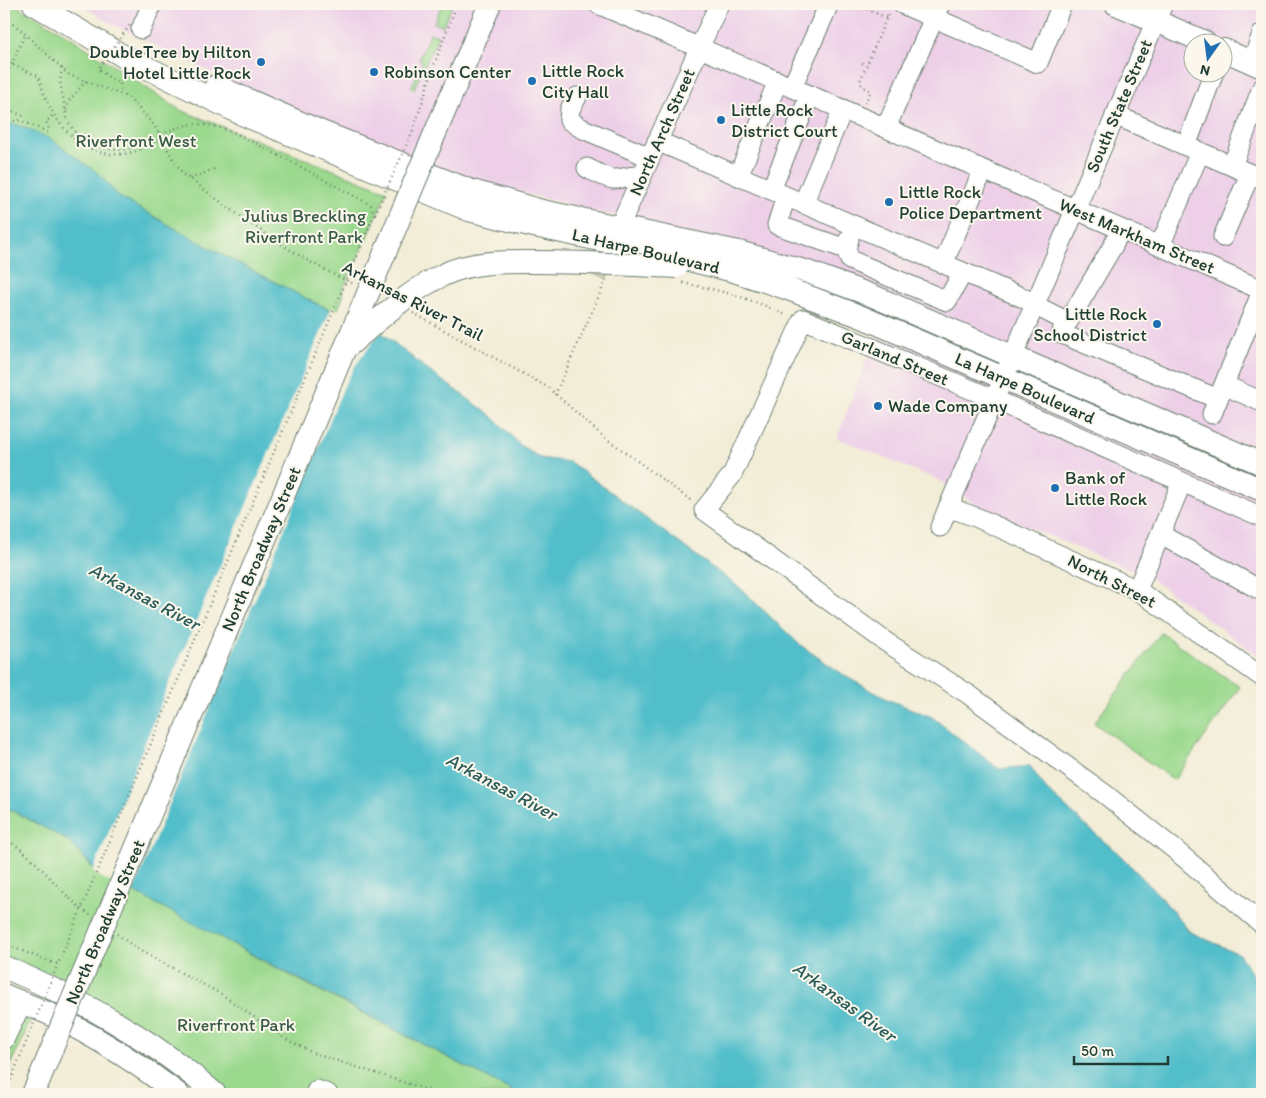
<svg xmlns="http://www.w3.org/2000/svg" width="1266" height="1098" viewBox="0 0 1266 1098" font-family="Itim,sans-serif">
  <rect width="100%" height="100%" fill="#fbf7ec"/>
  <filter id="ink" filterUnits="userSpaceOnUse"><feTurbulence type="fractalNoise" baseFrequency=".02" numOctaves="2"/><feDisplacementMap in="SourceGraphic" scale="10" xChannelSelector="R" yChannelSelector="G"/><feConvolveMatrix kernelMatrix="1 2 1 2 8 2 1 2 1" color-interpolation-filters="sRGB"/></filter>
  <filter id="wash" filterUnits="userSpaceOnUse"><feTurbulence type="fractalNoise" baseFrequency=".0096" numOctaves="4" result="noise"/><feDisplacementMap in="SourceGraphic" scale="20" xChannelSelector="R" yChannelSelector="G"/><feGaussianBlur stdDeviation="1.12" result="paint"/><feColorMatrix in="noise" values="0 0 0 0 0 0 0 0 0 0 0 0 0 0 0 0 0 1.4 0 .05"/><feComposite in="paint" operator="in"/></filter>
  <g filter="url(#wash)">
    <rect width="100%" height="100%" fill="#f2edd7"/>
    <!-- built -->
    <path fill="#edd0e8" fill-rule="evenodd" d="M79,4H1262V658L1150,578L976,505L943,482L837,438L891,296L819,269L480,182L309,120L116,26ZM1194,42H1224V72H1194Z"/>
    <!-- green -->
    <path fill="#9bd98e" stroke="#5d8b61" d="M4,4H13L59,30L180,110L387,191L367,239L342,291L343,297L337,312L313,302L217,252L119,197L99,174L18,125L4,123Z
      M442,4H453L443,26L434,23Z
      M430,33L438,36L414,89L411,88L423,61L419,59Z
      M1161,633L1240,687L1174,780L1094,723Z
      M4,806L69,841L98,874L202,925L255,957L518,1094H214L4,967Z
      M4,1001L34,1013L4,1079Z"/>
    <!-- water -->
    <path fill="#51beca" stroke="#387e7f" d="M4,123L18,125L51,139L99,174L119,197L217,252L313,302L381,332L429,371L492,416L520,445L540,458L570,462L740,588L800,645L850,679L889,700L932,717L999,769L1030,766L1046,789L1084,824L1120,855L1160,896L1190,932L1239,954L1262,989V1094H518L98,873L69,841L4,806Z"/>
    <!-- pier -->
    <path fill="#f2edd7" d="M332,307L382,330L355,366L345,384L132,894L97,875L93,871L168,686Z"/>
  </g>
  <g filter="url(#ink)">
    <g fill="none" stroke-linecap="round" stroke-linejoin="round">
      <!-- minor-tunnel -->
      <path stroke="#c8cab6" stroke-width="19" stroke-dasharray="19 9" stroke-linecap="butt" d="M597,278L609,251"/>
      <!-- minor casing -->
      <g stroke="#697b6d" stroke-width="21">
        <path id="minor" d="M598,4L1262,290
          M902,4L1038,63L1062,4
          M141,29L152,4
          M1252,62L1262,34
          M792,87L829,4
          M577,97L570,109L569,120L581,128L649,157
          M1115,115L1262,179
          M886,128L940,4
          M657,141L1035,303
          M1186,146L1214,72
          M1232,166L1262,88
          M587,168C595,172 605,178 613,179C624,180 628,174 641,177
          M738,176L778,81
          M771,190L810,95
          M786,196L777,225L846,249L849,239
          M803,204L843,109
          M624,216L719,4
          M1223,237L1250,174
          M1160,246L1200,152
          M846,249L850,260L947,301L963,272
          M943,264L983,170
          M1034,305L1068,322L1114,244L1120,229
          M1064,319L1062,334L1218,399
          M1224,385L1262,402
          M1212,414L1262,291
          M948,507L978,518L1137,590L1262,677
          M1262,517L977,392L803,319L732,475L704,510L886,642L968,694L1106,795L1174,849L1262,924
          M940,527L1163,4
          M1161,535L1262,591
          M1137,590L1182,482
          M4,1040L22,1003
          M315,1094L317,1090L328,1094"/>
      </g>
      <!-- major casing -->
      <g stroke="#697b6d" stroke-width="24">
        <path id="major" d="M34,4L123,56L242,114L469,210L534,226L661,253L734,271L783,287L862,317L1262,490
          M1116,4L1205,42
          M1224,50L1262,67
          M216,86L324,133L469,190L542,211L739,252L808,272L873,296L1262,464
          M425,157L490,4
          M4,967C80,999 153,1039 215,1094
          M4,995C20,1002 37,1008 54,1016C98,1038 139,1064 178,1094"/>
      </g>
      <!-- path -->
      <path stroke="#697b6d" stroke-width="2.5" stroke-dasharray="1 4" stroke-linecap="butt" d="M867,9L887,18
        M4,19L19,28L69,75L128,97L154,125L173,159L184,175L190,179C242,218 295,258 354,284
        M4,61L38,76C42,87 45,99 51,109C66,138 97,162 133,152C143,149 152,143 161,139
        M862,63L867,65
        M62,68L60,82L67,119
        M100,70L111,79L120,83L121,93
        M4,83L18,49L26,34
        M865,103L871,91L862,86L860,81L889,12
        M4,107L23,116
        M66,110L69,101L86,81
        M4,117L7,118L11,111
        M4,122L20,120L47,132L49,129L46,121L51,118L53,113
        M413,131L434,65L457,4
        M190,179L214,169
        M683,283C719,290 755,299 787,316
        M413,313L549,388L599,433L693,502
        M555,395L606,280
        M4,838C38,857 58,893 90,915
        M117,934L137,949L221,994L284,1038L313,1053L440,1094
        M4,944L51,962"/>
      <!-- minor -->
      <use href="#minor" stroke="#fff" stroke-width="19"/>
      <!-- major -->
      <use href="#major" stroke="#fff" stroke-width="22"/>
      <!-- major-bridge casing -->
      <g stroke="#697b6d" stroke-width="24" stroke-linecap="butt">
        <path id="major-bridge" d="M349,345C379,320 407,292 443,275C471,261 505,262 536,262C583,262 629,265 676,267
          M33,1094L425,157"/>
      </g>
      <!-- path-bridge -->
      <path stroke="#697b6d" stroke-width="2.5" stroke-dasharray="1 4" stroke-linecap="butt" d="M100,70L98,69L130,25
        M375,214L413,131
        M51,962L58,964L374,215L371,205C337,187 304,168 270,151C254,143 238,133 221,128C214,126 202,124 195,124C172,126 155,139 134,147C110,155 77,144 67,119
        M5,1094L58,964"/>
      <!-- major-bridge -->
      <use href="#major-bridge" stroke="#fff" stroke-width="22"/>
    </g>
  </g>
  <!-- markers -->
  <g fill="#1f6fb2" stroke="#fbf7ec" stroke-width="2">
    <circle cx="261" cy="62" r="5"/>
    <circle cx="374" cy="72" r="5"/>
    <circle cx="532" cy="81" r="5"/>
    <circle cx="721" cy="120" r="5"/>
    <circle cx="889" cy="202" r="5"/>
    <circle cx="1157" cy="324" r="5"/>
    <circle cx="878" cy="406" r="5"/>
    <circle cx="1055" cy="488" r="5"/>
  </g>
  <g text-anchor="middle" stroke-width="4" stroke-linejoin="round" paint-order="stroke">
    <!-- poi labels -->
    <g font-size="18" fill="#1f3d34" stroke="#fbf7ec" text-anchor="start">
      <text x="251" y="58" text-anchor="end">DoubleTree by Hilton<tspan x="251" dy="21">Hotel Little Rock</tspan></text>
      <text x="542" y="77">Little Rock<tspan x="542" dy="21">City Hall</tspan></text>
      <text x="384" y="78">Robinson Center</text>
      <text x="731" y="116">Little Rock<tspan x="731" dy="21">District Court</tspan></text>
      <text x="899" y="198">Little Rock<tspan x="899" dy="21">Police Department</tspan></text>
      <text x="1147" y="320" text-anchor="end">Little Rock<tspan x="1147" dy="21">School District</tspan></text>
      <text x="888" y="412">Wade Company</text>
      <text x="1065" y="484">Bank of<tspan x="1065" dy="21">Little Rock</tspan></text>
    </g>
    <!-- street labels -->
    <g font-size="18" fill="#1f3d34" stroke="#fbf7ec">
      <text transform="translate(1119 106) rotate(-67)" y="6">South State Street</text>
      <text transform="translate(662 132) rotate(-66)" y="6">North Arch Street</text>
      <text transform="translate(1137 236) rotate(23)" y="6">West Markham Street</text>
      <text transform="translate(646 251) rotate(13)" y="6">La Harpe Boulevard</text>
      <text transform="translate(413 301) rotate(27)" y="6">Arkansas River Trail</text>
      <text transform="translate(895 358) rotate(23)" y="6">Garland Street</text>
      <text transform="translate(1025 388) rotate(24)" y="6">La Harpe Boulevard</text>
      <text transform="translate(261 549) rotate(-67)" y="6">North Broadway Street</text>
      <text transform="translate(1112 581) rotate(27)" y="6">North Street</text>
      <text transform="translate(105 922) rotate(-67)" y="6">North Broadway Street</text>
    </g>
    <!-- park labels -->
    <g font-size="18" fill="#385c46" stroke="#fbf7ec">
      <text x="136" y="147">Riverfront West</text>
      <text x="304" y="222">Julius Breckling<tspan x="304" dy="21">Riverfront Park</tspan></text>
      <text x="236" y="1031">Riverfront Park</text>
    </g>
    <!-- water labels -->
    <g font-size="19" font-style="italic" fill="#2c5d5a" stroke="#fbf7ec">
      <text transform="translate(145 596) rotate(28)" y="7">Arkansas River</text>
      <text transform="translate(502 786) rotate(28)" y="7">Arkansas River</text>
      <text transform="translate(845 1001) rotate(36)" y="7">Arkansas River</text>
    </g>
  </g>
  <!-- margin -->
  <rect width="1266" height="1098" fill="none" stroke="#fbf7ec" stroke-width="20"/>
  <!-- north arrow -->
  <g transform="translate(1208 58) rotate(194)"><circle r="24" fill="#fbf7ec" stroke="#a3ada2"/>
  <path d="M0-4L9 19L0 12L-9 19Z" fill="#1f6fb2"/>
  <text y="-8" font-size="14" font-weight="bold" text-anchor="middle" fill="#1f3d34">N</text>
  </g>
  <!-- scale -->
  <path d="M1074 1056v8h94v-8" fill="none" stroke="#1f3d34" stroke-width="2.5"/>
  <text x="1081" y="1056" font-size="15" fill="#1f3d34" stroke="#fbf7ec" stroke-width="4" paint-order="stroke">50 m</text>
</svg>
